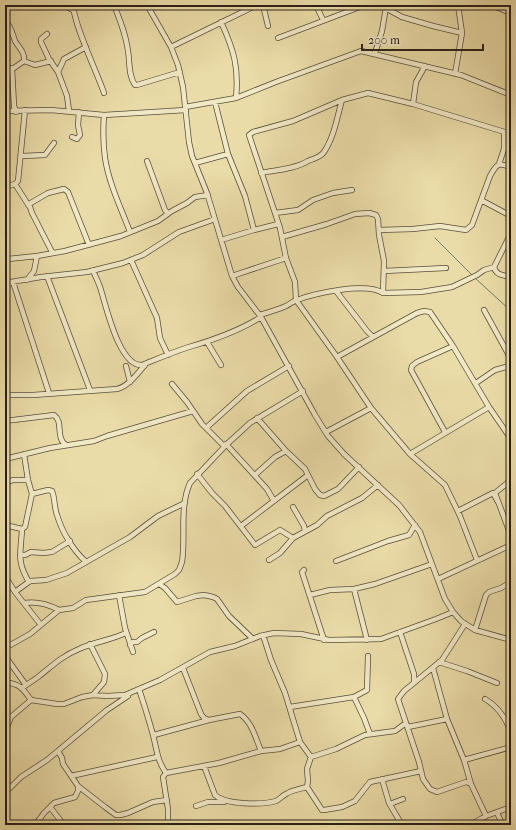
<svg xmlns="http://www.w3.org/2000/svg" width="516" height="830" viewBox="0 0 516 830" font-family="'IM FELL French Canon',serif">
  <rect width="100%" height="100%" fill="#eadca8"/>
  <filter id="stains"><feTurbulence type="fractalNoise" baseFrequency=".005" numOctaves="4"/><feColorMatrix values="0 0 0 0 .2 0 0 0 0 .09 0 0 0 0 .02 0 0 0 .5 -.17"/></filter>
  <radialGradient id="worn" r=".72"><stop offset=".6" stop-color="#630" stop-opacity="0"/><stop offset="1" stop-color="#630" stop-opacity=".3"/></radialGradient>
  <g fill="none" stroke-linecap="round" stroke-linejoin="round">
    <!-- stream -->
    <path stroke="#6b7e6b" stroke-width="1" d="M435,238L473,276
      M475,278L511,311"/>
    <!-- minor casing -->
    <g stroke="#584f3a" stroke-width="6">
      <path id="minor" d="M63,5L73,10
        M74,5C70,16 99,77 104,93
        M114,5C120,20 126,35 128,51C130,62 128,75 135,85H137L180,72
        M147,5L171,47L178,65L183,87L189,142L192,156L207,193L232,276L238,287L261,317L315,415L328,436L344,454L399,505L420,532L445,599L453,612L461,621L475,630L511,640
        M263,5L268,26
        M316,5L323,20
        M380,5L402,17L433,26L462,33
        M491,5L506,11L511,10
        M5,20C11,27 12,32 15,41C19,48 25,52 24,61
        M221,22C234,50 239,68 236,98
        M47,34L41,39V42L49,59L58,72L67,96L69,111
        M278,38L365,5
        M171,47L257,5
        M375,53L382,31L386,7
        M58,72L64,59L86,47
        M455,74L462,33L458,5
        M215,102L228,154L245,196L254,230
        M413,104L416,82L425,66
        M185,107L236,98L276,82L361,51L461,75L511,95
        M5,111L51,110L104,115L186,110
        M16,112L14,106L12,68H14L24,61L35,65L51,61
        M104,115C103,129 103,144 105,158C109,184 121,208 130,232
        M72,137L77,139L80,135L78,125L79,112
        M22,156L45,155L54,143
        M147,161L165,210L168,213
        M195,163L228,154
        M499,164L504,149V133H508L511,124
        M261,173C276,170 295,169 308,161C314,158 320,158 324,152C334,137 337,118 342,100
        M15,184L29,206
        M5,187L15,184L18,181L25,110
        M481,200L511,216
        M275,213L298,210L313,200L333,193L352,190
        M379,230L413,229L440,226L466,230L472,225L490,176C496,165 498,161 511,168
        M282,237L327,224L355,214L369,213L376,215L378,219L379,235L384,261L383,293
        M221,240L254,230L278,224
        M52,252L32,213L29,204L48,193L64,189L68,192L89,245
        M5,255L8,259L37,256L65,251L121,236L158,221L172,211L187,203L195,197L208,195
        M131,260L157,318L160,338L168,355
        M494,267L511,233
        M494,267C496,276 504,275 511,277
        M93,270C95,276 98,281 100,287C106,305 119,367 142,365C157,359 173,352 189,347C213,340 239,331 261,317
        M384,271L446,268
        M47,276L90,390
        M232,276L286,258
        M27,280L34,271L37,256
        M13,282L49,393
        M5,283L41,277L87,272L123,263L143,255L179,232L215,219
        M336,291L367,331L373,337
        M484,310L511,359
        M260,315C268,312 278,310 286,306C290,304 293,301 297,300C316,293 366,282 383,293L421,292L452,287L477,275L484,270L494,267
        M207,342L221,365
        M337,357L417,313L424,311L430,312L453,346L489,407L511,439
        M126,366L130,382
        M476,383L495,370L506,367L511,363
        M172,384L187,402L202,424L224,446
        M5,395H33L117,389C129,386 137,374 145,365
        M257,418L286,451L305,469L315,489L320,495L324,496L338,489L359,467
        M5,421L54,415C64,422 55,438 66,445
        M206,428L247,391L289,366
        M326,432L371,408
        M445,432L411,370L412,366L417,362L453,346
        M226,444L267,489L274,501
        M24,454L28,480L32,494L25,527L22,529C21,552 16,561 29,582
        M410,454L489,407
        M5,459L50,448L94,441L107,436L193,411
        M197,474L212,493L225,506L255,545L280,530L293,538
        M255,475L275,457L286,451
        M511,480L495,493L511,536
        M5,483L13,480H28
        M32,494L48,490L52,491C55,498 54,507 57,515C62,532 73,550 86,562
        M293,507L304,526L305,531
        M460,516L445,485L410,454L371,408L337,357L296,300L295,282L286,258L280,228L249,135L253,132L293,121L342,100L368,93L413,104L508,133
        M5,525L22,529
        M241,526L308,475
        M20,555H25L31,552L43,553L52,552L70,541
        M269,560L280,553L293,538L317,525L327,516L362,498L378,485
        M477,560L458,511L493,493L498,502
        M336,561L388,541L409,535L415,525
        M304,570L302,572L324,640
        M5,576L15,592L41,625
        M438,579L511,545
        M159,584L165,588L177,602L196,596L204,595L213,597L217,599L229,616L253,639
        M354,589L367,640
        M15,592L30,581L46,580L67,573L130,537L158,516L185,503
        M119,595L125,628L133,652
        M310,595L330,590L354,589L375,584L432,564
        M24,603C37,601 48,604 59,610
        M465,624L442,660L404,691L398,699L419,762L423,779L430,789L437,792L466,782L470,783
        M475,630L486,595L489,592L501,588L511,582
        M400,632L414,674V682
        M263,635L271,660L285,693L300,742L311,757
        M90,644L105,674L104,682L93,695
        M130,645L133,642H137L142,638L154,632
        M5,648L30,634L59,610L73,608L86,600L145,592L175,574L179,570L182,562C186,537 179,507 190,483L226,445L250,423L303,391
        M5,656L26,685
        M439,662L467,671L497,683
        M183,668L201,714L204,718L209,720
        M433,668L447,719L464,760L471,784L486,816
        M5,683C19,682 24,690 31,700L57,704H64L82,697L93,695L108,696L125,695L160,680L210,652L235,646L260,636L274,633L301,634L329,640L381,639L436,619L453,612
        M22,688C27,684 33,681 38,677C52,666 62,656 79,649C94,642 111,640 126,633
        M139,689C144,704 149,720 153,735C157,750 157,760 166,773
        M354,697L364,718L370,734
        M485,699C499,707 506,718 511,733
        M290,707L354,697L367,690L368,656
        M408,727L447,719
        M5,732L11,717L31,700
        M154,735L209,720L240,714C252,722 256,739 261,751
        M58,751L62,758L63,764L78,786L105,807L116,815H120L128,813L153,802L167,800
        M311,757L336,749L365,735L395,731L406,723
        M464,760L511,747
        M204,766L215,795C226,805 263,805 276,801C280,799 282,796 286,794C292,790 300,789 307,787
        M71,776L157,757
        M382,779L389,803L402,825
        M307,787L322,810H324L342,807L355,801L370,782L421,771
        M307,787L308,781L307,769L311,757
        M5,793L21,777L47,760L107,710L128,696
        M390,804L403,799
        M196,806L208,802H224
        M50,807L64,825
        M497,813L503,825
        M35,825L44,813L54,803L75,797L78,791V786
        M168,825V809L163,777L166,773L219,763L261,751L280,749L300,742
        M470,825L486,816L511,807"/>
    </g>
    <!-- minor -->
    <use href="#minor" stroke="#f1e8c6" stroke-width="4.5"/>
  </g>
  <!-- margin -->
  <rect width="516" height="830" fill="none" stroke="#eadca8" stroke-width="20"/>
  <rect x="6" y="6" width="504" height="818" fill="none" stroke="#282016" stroke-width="2"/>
  <rect x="10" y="10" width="496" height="810" fill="none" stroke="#282016"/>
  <!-- scale -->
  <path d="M362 44v6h121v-6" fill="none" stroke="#282016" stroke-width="2"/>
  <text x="368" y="44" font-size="12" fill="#282016" stroke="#f1e8c6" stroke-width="3" paint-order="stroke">200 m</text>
  <rect width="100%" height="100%" filter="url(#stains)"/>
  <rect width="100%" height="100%" fill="url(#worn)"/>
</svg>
